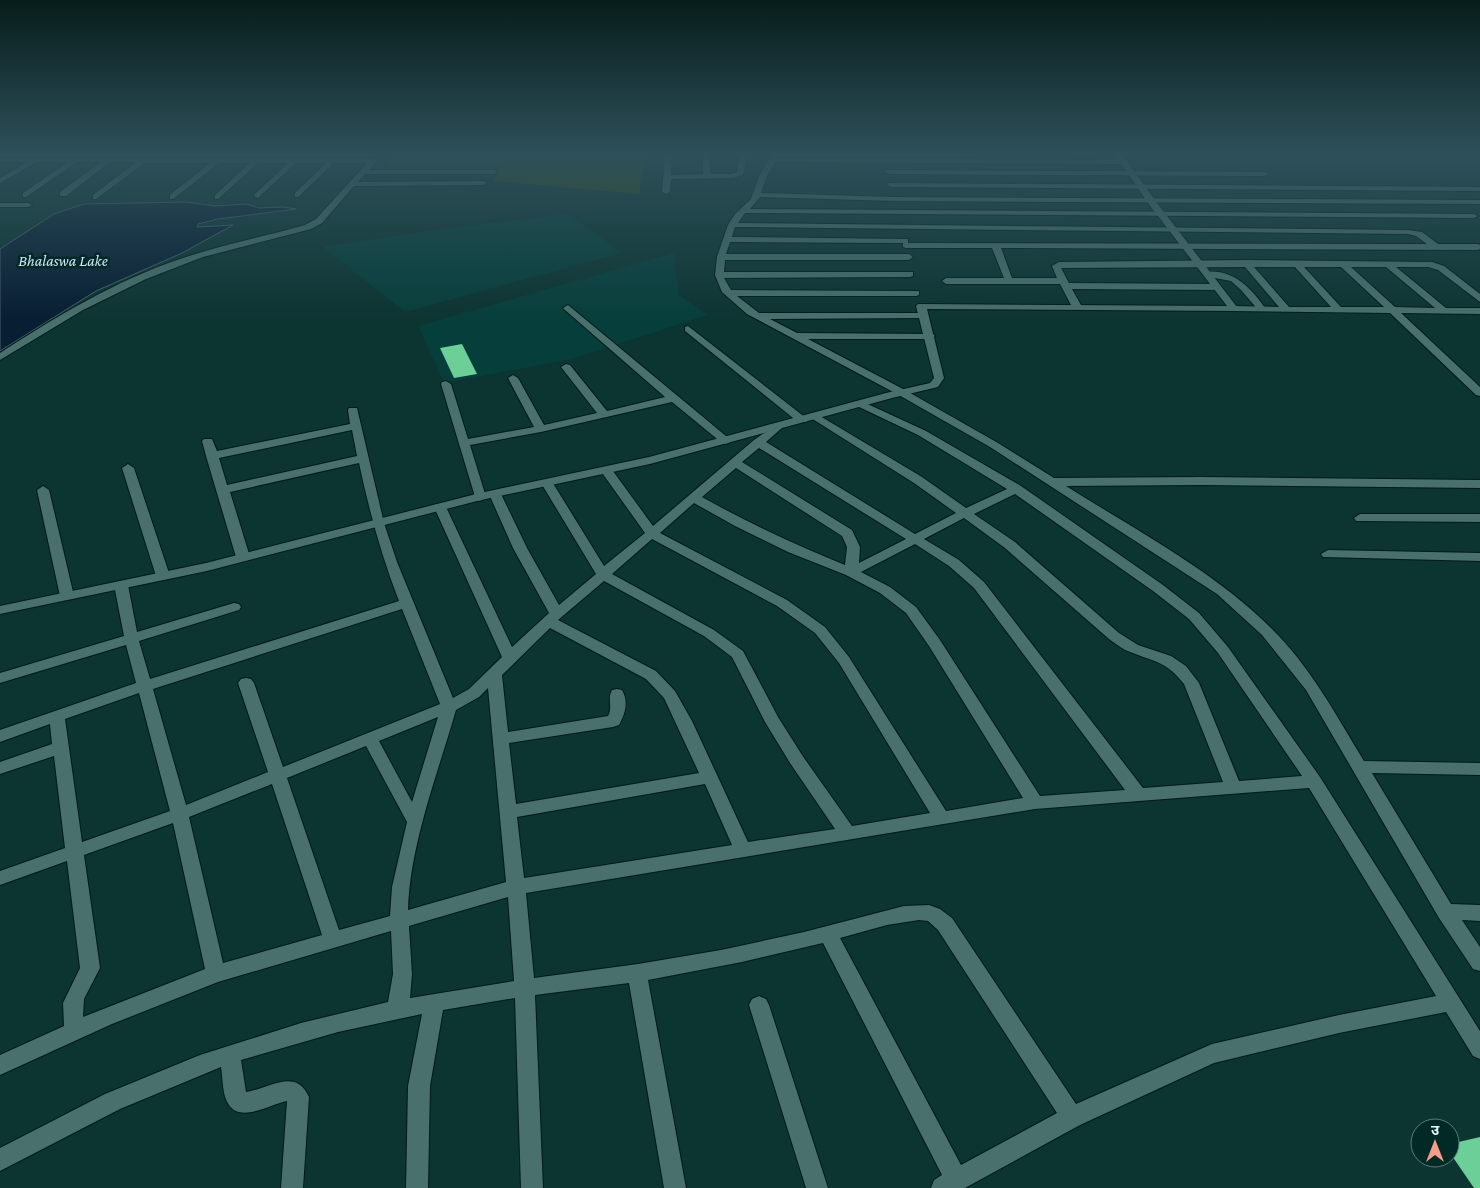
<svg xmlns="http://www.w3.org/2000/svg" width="1480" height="1188" viewBox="0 0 1480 1188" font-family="'Crimson Pro','Noto Sans Devanagari',serif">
  <rect width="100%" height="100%" fill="#0c3431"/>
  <!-- built -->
  <path fill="#063e3b" d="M567,214L622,253L405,312L323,247L440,229Z
    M677,252L674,259L679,295L708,315L572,359L444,383L418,326Z"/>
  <!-- green -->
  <path fill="#36490a" d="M395,154H645L639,194L494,181L502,165L386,166Z"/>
  <!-- water -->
  <path fill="#081e33" stroke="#4a5f6d" d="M186,202L215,206L247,204L259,208L283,207L296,209L218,219L198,224L197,227L233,225L182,253L96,291L0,351V249L54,214L84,204Z"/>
  <!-- building -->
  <path fill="#6bcf97" d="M462,344L477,374L454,378L440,348Z
    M1480,1137V1188H1474L1450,1153V1144Z"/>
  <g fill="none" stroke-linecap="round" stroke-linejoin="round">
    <!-- service casing -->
    <g stroke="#001a18" stroke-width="2">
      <path id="service" d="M1204,272C1233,268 1251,288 1266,309L1259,311L1241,290L1231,281L1204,276Z"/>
    </g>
    <!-- minor casing -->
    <g stroke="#001a18" stroke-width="2">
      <path id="minor" d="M665,154H672L671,175L703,174V154H709L711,174H732L737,172L740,154H747L743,175L733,178L671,179L670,192L666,194L662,192Z
        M772,154H779L777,158L1125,160L1129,162L1125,164L775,162L767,176L761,193L893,197L1480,200V204L893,201L760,197L750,209L1474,214L1478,216L1474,218L745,213L738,223L1408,230L1422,232L1438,244H1478L1480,245V249L1478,250L1001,248L1012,278H1057L1052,266L1059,262L1246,260L1432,262L1444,266L1480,294V302L1438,270L1428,267H1396L1446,308H1480V314L1401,313L1480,387V396L1476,395L1390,313L1231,311L1229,309L1234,306L1279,307L1245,267L1061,268L1069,283L1217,284L1221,287L1217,290L1072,289L1082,307L1077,310L1072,307L1060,284H946L942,281L946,278H1004L992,248H906L903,247V243L730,242L726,254H909L913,257L909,260H725L724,272H913V276L910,277L724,278L731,290L919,291V295L916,296H737L759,313H927V317L924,318L770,319L797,333L933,334L935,336L930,339H808L905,390L998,443L1054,478L1201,477L1480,480V488L1201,485L1066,486C1134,529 1214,571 1271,628C1310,666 1336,715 1364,761L1480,763V775L1372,773L1451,904L1480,905V921L1462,920L1480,947V971L1473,969L1439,918L1306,690L1262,635L1217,594L990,447L897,394L747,314L722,292L715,275L717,257L728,225L735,214L751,199L759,176ZM735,227L1408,234L1416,236L1427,244L908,243V239H905L732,237ZM1254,267H1295L1331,307H1289ZM1304,267H1341L1384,307H1341ZM1351,267H1386L1435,308L1395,307Z
        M0,158L373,159L377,161L369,170H494L498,172L494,174H365L358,182L483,181L487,183L483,185L354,186L322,223L311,229L203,257L146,279L83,310L0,360V353C57,316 115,281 180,259C221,245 263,237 305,225L316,219L367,163H334L298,197H295V193L326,163H296L258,198L254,196L255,194L288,163H258L218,199H215V195L250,163H219L173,199H170V195L210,163H145L96,199H93V195L136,162H110L66,196H60V192L101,162H77L26,197H23V193L68,162H37L0,183V178L27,162H0Z
        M886,170L1265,172L1269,174L1265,176L889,174L885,172Z
        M888,183L1480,187V191L891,187L887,185Z
        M0,203H28L32,205L28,207H0Z
        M568,305L732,441L726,444L722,443L672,402L541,432L470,445L486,497L480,501L476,500L441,384L442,382L446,381L451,384L468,439L534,427L508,378L513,375L518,378L544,425L597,413L561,367L566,364L570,365L607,411L665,397L565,310L563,308Z
        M688,326L806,418L808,420L806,422H798L685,331V327Z
        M861,401L926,431L1021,486L1163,585L1199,613L1228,647L1320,777L1458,996L1480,1031V1059L1473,1056L1446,1012L1339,1033L1214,1063L1080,1125L965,1188H931L934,1180L942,1175L823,943L742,962L648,980L686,1188H664L629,983L535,995L543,1188H521L515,998L443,1010L430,1086L428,1188H406L408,1086L422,1014L338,1032L241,1060L246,1092C270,1088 296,1067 309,1097L303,1188H281L287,1101C271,1104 241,1123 229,1105C222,1096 223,1078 221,1067L120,1109L0,1171V1148L105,1094L200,1055L301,1023L388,1002L393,974L391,931L218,982L112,1024L0,1075V1055L64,1026L63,1003L80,968L67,861L0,885V871L65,848L54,756L0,774V762L52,744L50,724L0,742V730L136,683L126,645L0,683V673L124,636L114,585L121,581L128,585L137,632L234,603L239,604L241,607L239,610L139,641L150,679L399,601C381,555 369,510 359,463L230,492L250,557L243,561L236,557L206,456L202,441L204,439H212L217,451L350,424L348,410L349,408H357L384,523L397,562L453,698L469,689L502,657L434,507L436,504H444L446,507L512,647L549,613L513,548L489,494L491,491H499L501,494L527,548L559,605L596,574L541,483L543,480H551L604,566L645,533L600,470L602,467H610L653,526L754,440L777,424L783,427L766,442L915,534L956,513L914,483L811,418L810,416L811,414L815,413L922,477L966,508L1007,489L918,435L857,406L856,404L857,402ZM352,430L357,456L227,485L219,458ZM759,448L906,539L859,563L860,547L852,530L742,462ZM736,468L842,536L847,547L845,565C796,545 748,523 702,497ZM1015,494L1153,591L1189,619L1218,653L1302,776L1239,781L1199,683L1186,666L1171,656L1138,645L1119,633L1015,542L974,514ZM694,503L735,526L788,552L846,575L880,593L906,613L929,646L1023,798L946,811L849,657L825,627L787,600L660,533ZM964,518L1005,548L1109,639C1116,644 1122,649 1130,652C1155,662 1166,661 1184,684L1223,782L1143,788L984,582L959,560L924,539ZM652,539L777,606L815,633L839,663L930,813L852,826L802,755L778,717L743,651L714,630L612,574ZM915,544L949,566L974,588L1125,790L1040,796L940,640L916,607L890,587L861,572ZM604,581L704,636L732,657L765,722L790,763L835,829L748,842L692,721L675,691L656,671L558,620ZM402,609L440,704L283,767L254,683L251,679L246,678L241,679L238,683L268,772L186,805L153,689ZM550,628L646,679L664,698L699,773L516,804L509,743L613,727L619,725C625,714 629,702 622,690L617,689L612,690C607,698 613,708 608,716L508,732L502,675ZM488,688L506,882L408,910C410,844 438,773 456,710L479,697ZM139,693L170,811L82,842L65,719ZM438,717L412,802L379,741ZM366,746L407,822L392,887L390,916L339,930L287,778ZM272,784L322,935L223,963L189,817ZM705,784L732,845L524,878L517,817ZM1309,788L1436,996L1339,1015L1212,1044L1076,1104L952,918L940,909L929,905L904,906L804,932L721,950L638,964L534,978L526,893L1035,809ZM173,823L205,969L83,1017L84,999L100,968L84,855ZM508,897L514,981L410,998L412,974L409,926ZM919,920L928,921L938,930L1057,1113L961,1165L840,938L887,925Z
        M128,464L134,468L170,576L168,579H158L156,576L122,468Z
        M43,486L49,490L74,596L67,600L60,596L37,490Z
        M1360,514H1480V522L1356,521L1354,518Z
        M1328,550L1480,553V561L1323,557L1321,554Z
        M759,996L766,999L769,1005L828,1188H806L749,1005L752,999Z"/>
    </g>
    <!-- tertiary casing -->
    <g stroke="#001a18" stroke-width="2">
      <path id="tertiary" d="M1115,154H1122L1154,199L1237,307V311L927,309L944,378L938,387L892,398L650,464L481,500L207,571L0,614V606L206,563L480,493L649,457L886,393L930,383L934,378L916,306L918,304L1227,306L1148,203Z"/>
    </g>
    <!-- service -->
    <use href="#service" fill="#49706c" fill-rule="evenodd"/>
    <!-- minor -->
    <use href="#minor" fill="#49706c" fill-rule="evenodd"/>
    <!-- tertiary -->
    <use href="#tertiary" fill="#49706c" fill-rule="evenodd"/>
  </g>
  <!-- sky -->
  <linearGradient id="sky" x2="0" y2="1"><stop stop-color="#071d1b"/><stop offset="0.48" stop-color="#2e505a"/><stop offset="1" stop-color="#2e505a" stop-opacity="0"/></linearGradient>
  <rect width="1480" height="321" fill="url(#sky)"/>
  <g text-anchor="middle" stroke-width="5" stroke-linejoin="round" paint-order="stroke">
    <!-- far-water labels -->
    <g font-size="16" font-style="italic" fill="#d1e2f4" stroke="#012a27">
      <text x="63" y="266">Bhalaswa Lake</text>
    </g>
  </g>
  <!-- north arrow -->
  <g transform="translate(1435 1143)"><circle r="24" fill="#012a27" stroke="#5b7c79"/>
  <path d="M0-4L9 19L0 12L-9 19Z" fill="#f49d8b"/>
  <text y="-8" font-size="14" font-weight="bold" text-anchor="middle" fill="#e3f7f5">उ</text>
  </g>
</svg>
